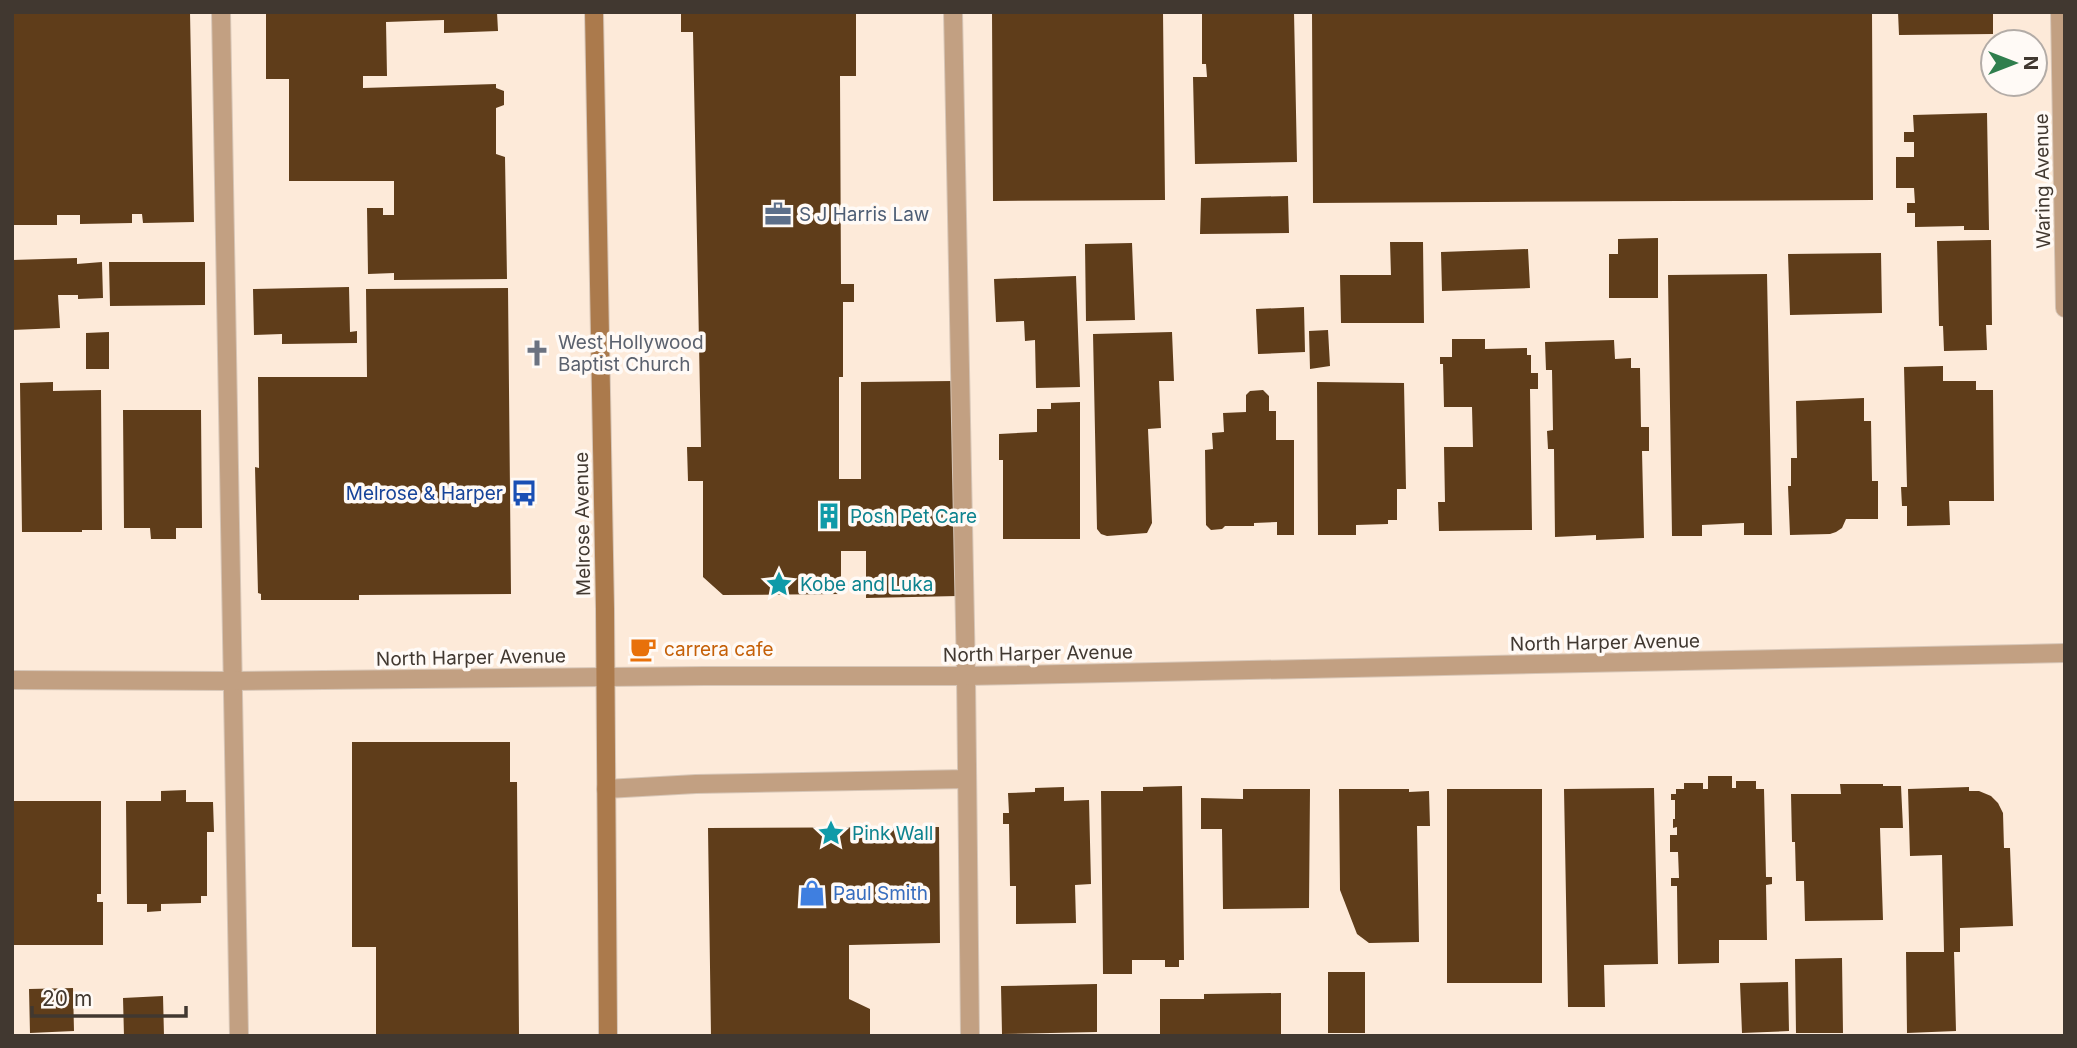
<svg xmlns="http://www.w3.org/2000/svg" width="2077" height="1048" viewBox="0 0 2077 1048" font-family="Inter,sans-serif">
  <rect width="100%" height="100%" fill="#fdead9"/>
  <!-- building -->
  <path fill="#5f3d1a" d="M12,12H190L194,222L143,223L142,214H132V223L80,224V215H57V225H12Z
    M266,12H497L498,31L444,33V20L386,22L387,76H363V88L496,84V88L504,91V105L496,108V154L505,157L507,279L394,280V273L368,274L367,208H383V215H394V181H289V79H266Z
    M681,12H856V76H840L841,284H854V302H843V377H839V479H861V382L953,381L958,596L866,598V551H841V594L723,595L703,577V481H688L687,447H701L693,32H681Z
    M992,12H1163L1165,200L993,201Z
    M1202,12H1294L1297,162L1195,164L1193,77H1207L1206,64H1202Z
    M1312,12H1872L1873,200L1313,203Z
    M1898,12H1993V34L1899,35Z
    M1987,113L1989,230H1964V226L1915,227V213H1907V203H1915L1914,188H1896V157H1914V142H1904V132H1914L1913,115Z
    M1288,196L1289,233L1200,234L1201,198Z
    M1658,238V298H1609V254H1618V239Z
    M1991,240L1992,325H1986L1987,350L1944,351L1943,326H1939L1937,241Z
    M1390,242H1423L1424,323H1341L1340,275H1391Z
    M1132,243L1135,320L1086,321L1085,244Z
    M1528,249L1530,288L1442,291L1441,252Z
    M1881,253L1882,313L1790,315L1788,254Z
    M77,258V264L102,262L103,298L78,299V295H58L60,328L12,330V260Z
    M109,262H205V305L110,306Z
    M1767,274L1772,535H1744V523L1702,525V536H1672L1668,275Z
    M1076,276L1080,387L1036,388L1035,340L1025,341L1024,321L996,322L994,279Z
    M349,287L350,332L357,331V343L282,344V334L254,335L253,289Z
    M508,288L511,594L359,595V600H261V594L258,593L255,467L259,468L258,377H367L366,289Z
    M1304,307L1305,352L1258,354L1256,309Z
    M1328,330L1330,366L1310,369L1309,331Z
    M109,332V369H86V333Z
    M1172,332L1174,381H1159L1161,428L1148,429L1152,523L1147,533L1107,536L1101,534L1097,529L1093,334Z
    M1452,339H1485V349L1527,348V355H1531V373H1538V389H1530L1532,530L1439,531L1438,502H1445L1444,447H1473L1472,407H1444L1443,364H1440V357H1452Z
    M1614,340L1615,359L1631,358V368H1640L1641,427H1649V451H1642L1644,538L1596,540V535L1555,537L1554,449H1548L1547,431L1553,430L1552,370H1546L1545,342Z
    M1943,366V381H1976V390H1993L1994,501H1949L1950,525L1907,526V506H1902L1901,487H1907L1904,367Z
    M53,382V391L101,390L102,530H82V532H22L20,383Z
    M1317,382L1404,383L1406,489H1397V520H1388V524L1356,525V535H1318Z
    M1263,390L1269,396V411H1276V440H1294V535H1277V522L1254,523V526H1225L1222,529L1211,530L1206,525L1205,450L1213,449L1212,433L1224,432L1223,413L1246,412V395L1250,391Z
    M1864,398V421H1871L1872,481H1878V519H1846L1842,528L1836,532L1830,534L1790,535L1788,486H1791V458H1797L1796,401Z
    M1080,402V539H1003V460H999V434L1037,432V409H1051V403Z
    M123,410H201L202,528H176V539H151L150,528H124Z
    M352,742H510V782H517L519,1036H376V947H352Z
    M1708,776H1732V788H1736V781H1756V789H1764L1766,877H1772V884L1766,885L1767,940H1719V963L1678,964L1677,886H1671V878H1679L1678,852H1670V835H1677V827L1673,828V819H1675V800H1671V794H1676V789H1684V783H1703V789H1708Z
    M1840,784H1883V786H1901L1903,828H1880L1883,920L1805,921L1804,881H1796L1795,842H1792L1791,794H1841Z
    M1182,786L1184,960H1179V967H1165V960H1132V974H1103L1101,791H1143V787Z
    M1064,787V801L1089,800L1091,884L1075,885L1076,923L1016,924V886H1010L1009,824H1003V813H1009L1008,793L1035,792V788Z
    M1969,787V791H1979L1991,796L1998,803L2003,813L2004,848H2010L2013,926L1960,928V952H1954L1956,1031L1907,1033L1906,952H1944L1942,855L1910,856L1908,789Z
    M1654,788L1658,964L1604,965L1605,1007H1568L1564,789Z
    M1243,789H1310L1309,908L1223,909L1222,829H1201V798L1243,799Z
    M1339,789H1409V792L1429,791L1430,826H1417L1419,942L1369,943L1357,934L1340,890Z
    M1447,789H1542V983H1447Z
    M186,790V802H213L214,832H207V896H201V903L161,904V911L147,912V904H127L126,801H161V791Z
    M12,801H101V894H97V902H103V945H12Z
    M939,827L940,943L849,945V999L870,1009V1036H711L708,828Z
    M1842,958L1843,1033H1796L1795,959Z
    M1328,972H1365V1033H1328Z
    M1788,982L1789,1031L1742,1033L1740,983Z
    M1097,984V1032L1002,1034L1001,986Z
    M73,988L74,1031L30,1033L29,989Z
    M1281,993V1036H1160V999H1204V994Z
    M163,996L164,1036H124L123,998Z"/>
  <g fill="none" stroke-linecap="round" stroke-linejoin="round">
    <!-- lane casing -->
    <g stroke="#d7c6b7" stroke-width="20">
      <path id="lane" d="M221,12L239,1036
        M953,12L966,676L970,1036
        M606,789L696,784L967,779"/>
    </g>
    <!-- street casing -->
    <g stroke="#d7c6b7" stroke-width="20">
      <path id="street" d="M2060,12L2065,308
        M12,680L232,681L704,676H966L2065,653"/>
    </g>
    <!-- secondary casing -->
    <g stroke="#d7c6b7" stroke-width="20">
      <path id="secondary" d="M594,12L605,609L608,1036"/>
    </g>
    <!-- lane -->
    <use href="#lane" stroke="#c2a082" stroke-width="18"/>
    <!-- street -->
    <use href="#street" stroke="#c2a082" stroke-width="18"/>
    <!-- secondary -->
    <use href="#secondary" stroke="#ab7a4c" stroke-width="18"/>
  </g>
  <!-- icons -->
  <defs>
    <g id="office-bare" transform="scale(2.1)"><path d="M-6-3h4V-5.5h4V-3h4V5H-6ZM-1-4.5V-3h2v-1.5ZM-6 0V1H6V0Z" fill="#5c6f8a" stroke="#fffaf6" stroke-width="2.5" paint-order="stroke"/></g>
    <g id="church-bare" transform="scale(2.1)"><path d="M-1.2-6h2.4v3.5h3.3v2.4h-3.3V6h-2.4V-.1h-3.3v-2.4h3.3Z" fill="#6b7280" stroke="#fffaf6" stroke-width="2.5" paint-order="stroke"/></g>
    <g id="bus-bare" transform="scale(2.1)"><path d="M-5-6H5V4H4V6H2V4H-2V6H-4V4H-5ZM-3.5-4V0h7V-4ZM-3.5 1.2v1.5H-2V1.2ZM2 1.2v1.5H3.5V1.2Z" fill="#1a4fb4" stroke="#fffaf6" stroke-width="2.5" paint-order="stroke"/></g>
    <g id="building-bare" transform="scale(2.1)"><path d="M-4-6H4V6H1V3H-1V6H-4ZM-2.5-4.3h1.7v1.8h-1.7ZM.8-4.3h1.7v1.8H.8ZM-2.5-1h1.7V.8h-1.7ZM.8-1h1.7V.8H.8Z" fill="#0f9aa8" stroke="#fffaf6" stroke-width="2.5" paint-order="stroke"/></g>
    <g id="sight-bare" transform="scale(2.1)"><path d="M0-6L1.8-2.2L6-1.7L2.9 1.2L3.7 5.4L0 3.3L-3.7 5.4L-2.9 1.2L-6-1.7L-1.8-2.2Z" fill="#0f9aa8" stroke="#fffaf6" stroke-width="2.5" paint-order="stroke"/></g>
    <g id="cafe-bare" transform="scale(2.1)"><path d="M-5.5-4.5H6V0H3Q3 3.5 0 3.5H-2.5Q-5.5 3.5-5.5 0ZM3-3.2v2h1.7v-2ZM-6 4.5H4V6H-6Z" fill="#e8710a" stroke="#fffaf6" stroke-width="2.5" paint-order="stroke"/></g>
    <g id="shop-bare" transform="scale(2.1)"><path d="M-5-2.5h2.3a2.7 3.5 0 0 1 5.4 0H5L5.5 6h-11ZM-1.5-2.5h3a1.5 2.3 0 0 0-3 0Z" fill="#3f7fe0" stroke="#fffaf6" stroke-width="2.5" paint-order="stroke"/></g>
  </defs>
  <g fill-rule="evenodd">
    <use href="#office-bare" x="778" y="214"/>
    <use href="#church-bare" x="537" y="353"/>
    <use href="#bus-bare" x="524" y="493"/>
    <use href="#building-bare" x="829" y="516"/>
    <use href="#sight-bare" x="779" y="584"/>
    <use href="#cafe-bare" x="643" y="649"/>
    <use href="#sight-bare" x="831" y="833"/>
    <use href="#shop-bare" x="812" y="893"/>
  </g>
  <g text-anchor="middle" stroke-width="7" stroke-linejoin="round" paint-order="stroke">
    <!-- street labels -->
    <g font-size="19" fill="#413830" stroke="#fffaf6">
      <text transform="translate(2042 181) rotate(-91)" y="7">Waring Avenue</text>
      <text transform="translate(582 524) rotate(-91)" y="7">Melrose Avenue</text>
      <text transform="translate(1605 642) rotate(-1)" y="7">North Harper Avenue</text>
      <text transform="translate(1038 653) rotate(-1)" y="7">North Harper Avenue</text>
      <text transform="translate(471 657) rotate(-1)" y="7">North Harper Avenue</text>
    </g>
    <!-- service labels -->
    <g font-size="19" fill="#4e5e75" stroke="#fffaf6" text-anchor="start">
      <text x="799" y="221">S J Harris Law</text>
    </g>
    <!-- worship labels -->
    <g font-size="19" fill="#5b616d" stroke="#fffaf6" text-anchor="start">
      <text x="558" y="349">West Hollywood<tspan x="558" dy="22">Baptist Church</tspan></text>
    </g>
    <!-- transit labels -->
    <g font-size="19" fill="#164399" stroke="#fffaf6" text-anchor="end">
      <text x="503" y="500">Melrose &amp; Harper</text>
    </g>
    <!-- culture labels -->
    <g font-size="19" fill="#0d838f" stroke="#fffaf6" text-anchor="start">
      <text x="850" y="523">Posh Pet Care</text>
      <text x="800" y="591">Kobe and Luka</text>
      <text x="852" y="840">Pink Wall</text>
    </g>
    <!-- food labels -->
    <g font-size="19" fill="#c56008" stroke="#fffaf6" text-anchor="start">
      <text x="664" y="656">carrera cafe</text>
    </g>
    <!-- shop labels -->
    <g font-size="19" fill="#366cbe" stroke="#fffaf6" text-anchor="start">
      <text x="833" y="900">Paul Smith</text>
    </g>
  </g>
  <!-- border -->
  <rect width="2077" height="1048" fill="none" stroke="#413830" stroke-width="28"/>
  <!-- north arrow -->
  <g transform="translate(2014 63) rotate(90)"><circle r="33" fill="#fffaf6" stroke="#b3aca7" stroke-width="2"/>
  <path d="M0-5L12 26L0 18L-12 26Z" fill="#307e4d"/>
  <text y="-10" font-size="19" font-weight="bold" text-anchor="middle" fill="#413830">N</text>
  </g>
  <!-- scale -->
  <path d="M32 1006v10h154v-10" fill="none" stroke="#413830" stroke-width="3.5"/>
  <text x="42" y="1006" font-size="21" fill="#413830" stroke="#fffaf6" stroke-width="5" paint-order="stroke">20 m</text>
</svg>
